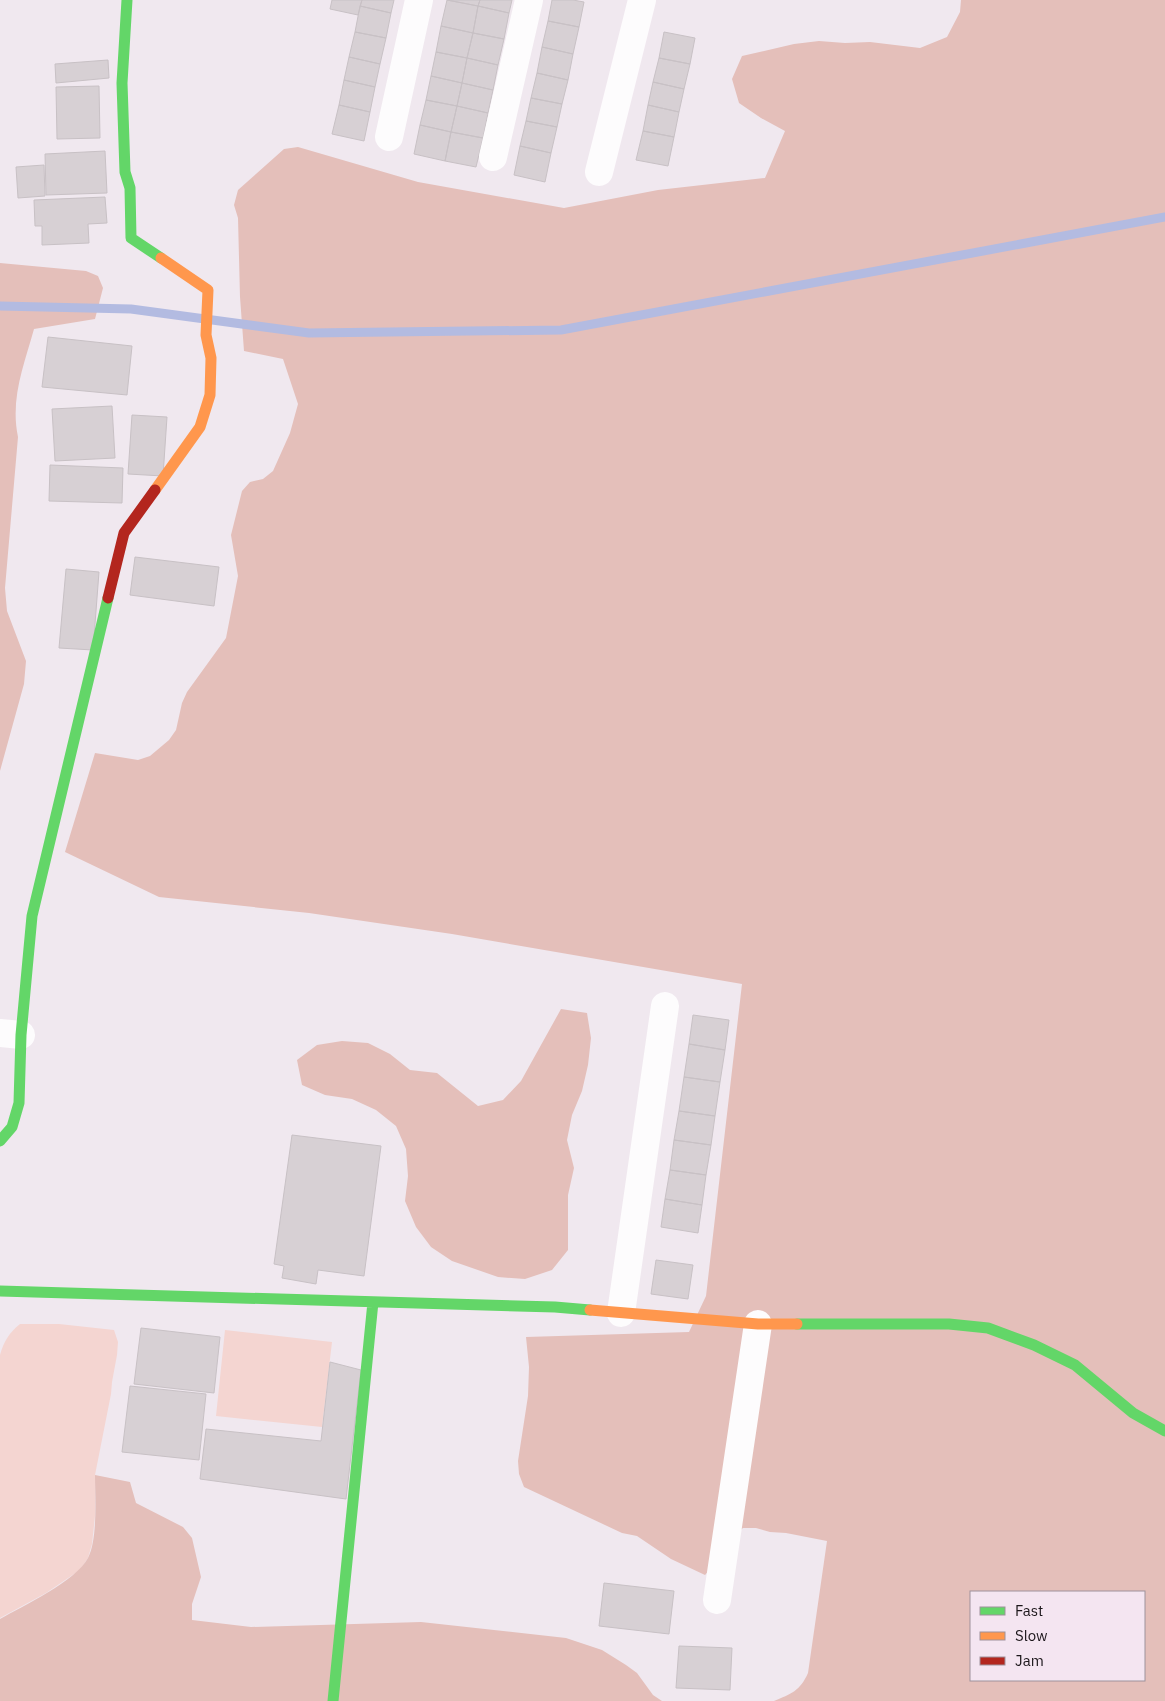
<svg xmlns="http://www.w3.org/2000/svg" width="1165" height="1701" viewBox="0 0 1165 1701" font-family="'IBM Plex Sans',sans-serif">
  <rect width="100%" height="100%" fill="#f0e8ef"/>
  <!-- green -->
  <path fill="#f4d5d1" d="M20,1324H59L114,1330L118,1342L117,1355L112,1382L111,1394L95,1475V1516L92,1544L88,1558L80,1570L46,1593L0,1618V1355C4,1341 9,1333 20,1324Z
    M225,1330L332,1342L322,1427L216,1416Z"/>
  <!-- forest -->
  <path fill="#e4bfba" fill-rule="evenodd" d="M961,0H1165V1701H774C791,1694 800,1691 808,1673L827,1541L786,1533L770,1532L756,1528H743L732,1537L718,1561L705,1575L671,1559L637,1536L622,1533L524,1487L519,1474L518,1461L528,1396L529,1367L526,1337L689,1332L706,1296L742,984L452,934L309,913L159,897L65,852L95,753L138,760L150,756L169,740L176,730L182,703L187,692L226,638L238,576L231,535L242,491L250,482L263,479L273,471L290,433L298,404L283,359L244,351L240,297L238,218L234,205L238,190L284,149L298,147L418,182L564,208L658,190L765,178L785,131L761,118L739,103L732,79L742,56L794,44L819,41L845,43L870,42L920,48L947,37L960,12ZM971,1592H1144V1680H971Z
    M0,263L86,271L98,276L103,288L95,319L34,329C24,365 10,399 18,437L5,588L7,611L26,661L24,684L0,771Z
    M561,1009L587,1013L591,1038L588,1065L582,1091L572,1115L567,1140L574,1168L568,1195V1250L552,1270L525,1279L498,1277L452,1261L431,1247L416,1227L405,1201L408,1176L406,1149L396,1126L376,1110L352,1099L325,1095L302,1085L297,1060L317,1045L342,1041L368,1043L390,1054L410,1070L437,1073L478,1106L503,1100L521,1081Z
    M95,1475L130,1482L136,1503L183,1527L192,1538L201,1577L192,1604V1620L251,1627L421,1622L566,1638L602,1650L626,1665L637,1673L653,1695L662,1701H0V1619C23,1606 76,1581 88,1558C98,1538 95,1498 95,1475Z"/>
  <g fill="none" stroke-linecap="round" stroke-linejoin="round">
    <!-- stream -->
    <path stroke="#b3bbe1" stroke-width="9" d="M0,306L131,309L309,333L561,330L1165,217"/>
  </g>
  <!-- building -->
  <path fill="#d7d0d4" stroke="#c8c1c5" d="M332,0H362L358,15L330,9Z
    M362,0H394L391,13L360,6Z
    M447,0H480L478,6Z
    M447,0L478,6L473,33L441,26Z
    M480,0H512L509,13L478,6Z
    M552,0H573L584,2L579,27L548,21Z
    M360,6L391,13L386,38L355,32Z
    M478,6L509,13L504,39L473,33Z
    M548,21L579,27L573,54L542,47Z
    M441,26L473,33L467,58L436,52Z
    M355,32L386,38L380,64L349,57Z
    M664,32L695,38L690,64L659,58Z
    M473,33L504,39L498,65L467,58Z
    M542,47L573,54L568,80L537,73Z
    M436,52L467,58L462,83L431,76Z
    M349,57L380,64L375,87L344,80Z
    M467,58L498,65L493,90L462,83Z
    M659,58L690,64L684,89L653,82Z
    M108,60L109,78L56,83L55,64Z
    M537,73L568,80L562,104L531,98Z
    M431,76L462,83L457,106L426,100Z
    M344,80L375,87L370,112L339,105Z
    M653,82L684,89L679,112L648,105Z
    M462,83L493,90L488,113L457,106Z
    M99,86L100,138L57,139L56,87Z
    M531,98L562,104L557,127L526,121Z
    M426,100L457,106L451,132L420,125Z
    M339,105L370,112L364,141L332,134Z
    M648,105L679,112L674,137L643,131Z
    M457,106L488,113L483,138L451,132Z
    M526,121L557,127L551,153L520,146Z
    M420,125L451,132L445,161L414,154Z
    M643,131L674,137L668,166L636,160Z
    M451,132L483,138L476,167L445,161Z
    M520,146L551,153L545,182L514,175Z
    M105,151L107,193L46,195L45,154Z
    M44,165L45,196L18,198L16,167Z
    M105,197L107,223L88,224L89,243L42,245V226H35L34,200Z
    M48,337L132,346L127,395L42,387Z
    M112,406L115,458L55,461L52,409Z
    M132,415L167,417L163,476L128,474Z
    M50,465L123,468L122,503L49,501Z
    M135,557L219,567L214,606L130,595Z
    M66,569L99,572L93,650L59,648Z
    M693,1015L729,1020L725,1050L689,1044Z
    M689,1044L725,1050L720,1082L684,1077Z
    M684,1077L720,1082L715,1116L679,1111Z
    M679,1111L715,1116L711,1145L674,1140Z
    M292,1135L381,1146L364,1276L318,1270L316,1284L282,1278L284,1266L274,1264Z
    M674,1140L711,1145L706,1175L670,1170Z
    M670,1170L706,1175L702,1205L665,1199Z
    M665,1199L702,1205L698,1233L661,1227Z
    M656,1260L693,1265L688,1299L651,1294Z
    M141,1328L220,1337L214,1393L134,1384Z
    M330,1362L361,1370L346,1499L200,1479L206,1429L321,1441Z
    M130,1386L206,1394L199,1460L122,1452Z
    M604,1583L674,1591L669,1634L599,1626Z
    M679,1646L732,1648L730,1690L676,1688Z"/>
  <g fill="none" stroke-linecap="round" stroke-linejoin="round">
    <!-- street -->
    <path stroke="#fdfcfd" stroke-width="28" d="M389,137L419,0
      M493,157L529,0
      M599,172L642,0
      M0,1033L21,1035
      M621,1313L665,1006
      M717,1600L758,1324"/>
    <!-- fast -->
    <path stroke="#63d668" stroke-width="11" d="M127,0L122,83L125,172L130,188L131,238L161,258
      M0,1141L12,1127L19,1103L21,1035L32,916L108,598
      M0,1291L555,1307L590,1310
      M797,1324H949L988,1328L1034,1345L1075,1365L1133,1413L1165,1431
      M333,1701L373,1302"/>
    <!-- slow -->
    <path stroke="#ff974d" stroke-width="11" d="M155,490L200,427L210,395L211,358L206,335L208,290L161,258
      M590,1310L758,1324H797"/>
    <!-- jam -->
    <path stroke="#b3261e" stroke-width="11" d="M108,598L124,533L155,490"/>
  </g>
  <!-- legend -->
  <rect x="970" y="1591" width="175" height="90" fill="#f4e5f1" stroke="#9d929b"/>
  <rect x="980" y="1607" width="25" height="8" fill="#63d668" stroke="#9d929b"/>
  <text x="1015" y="1616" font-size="15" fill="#1b161a">Fast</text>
  <rect x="980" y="1632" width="25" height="8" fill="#ff974d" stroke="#9d929b"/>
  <text x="1015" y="1641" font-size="15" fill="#1b161a">Slow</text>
  <rect x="980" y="1657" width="25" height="8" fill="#b3261e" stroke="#9d929b"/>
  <text x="1015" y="1666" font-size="15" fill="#1b161a">Jam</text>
</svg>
